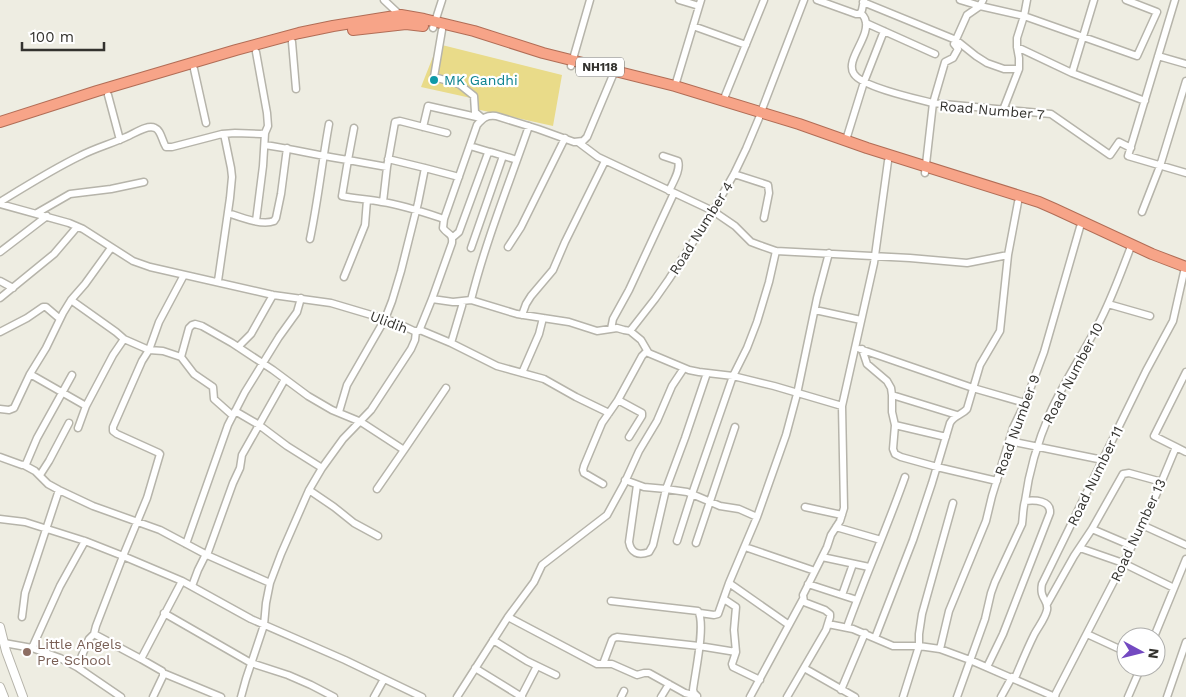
<svg xmlns="http://www.w3.org/2000/svg" width="1186" height="697" viewBox="0 0 1186 697" font-family="'Work Sans',sans-serif">
  <rect width="100%" height="100%" fill="#eeede2"/>
  <!-- green -->
  <path fill="#e9db89" d="M438,44L562,75L553,126L471,108V98L421,87Z"/>
  <g fill="none" stroke-linecap="round" stroke-linejoin="round">
    <!-- minor casing -->
    <g stroke="#b6b4aa" stroke-width="9">
      <path id="minor" d="M384,0L401,16
        M679,0L699,6
        M817,0L856,14H860L862,10L864,0
        M960,0L980,6L983,0
        M1094,0L1072,73L1145,101
        M1175,0L1128,156L1186,173
        M863,2L956,40L976,56L987,63L1004,69H1019
        M861,13C862,14 865,18 865,19C872,36 844,60 854,74C862,87 917,99 933,103L945,62L953,58L958,49L954,44L967,15L980,6L1024,16L1027,0
        M866,23L935,54
        M693,26L746,45
        M433,28L442,0
        M442,30L434,77L459,84L474,96L475,112L482,118
        M292,42L296,89
        M1017,47L1072,73
        M1158,56L1186,64
        M571,66L590,0
        M194,69L206,123
        M675,86L701,0
        M108,95L120,140
        M723,101L764,0
        M1003,110L1019,69V58L1017,47V38L1024,16L1137,56L1157,12L1126,0
        M761,112L804,0
        M423,127L428,106L481,118
        M846,140L864,82L884,31
        M578,142L598,157L713,211L735,226L751,242L759,245L776,251L910,258L967,263L1008,255L1018,202
        M265,145C293,149 320,156 348,160L354,128
        M470,146L490,152
        M663,156L678,161C681,170 673,182 669,191
        M388,159L425,168
        M387,167L348,160L342,196C355,199 369,199 382,202C403,205 423,212 444,219
        M925,173L933,103L1051,114L1110,155L1119,142L1131,148
        M734,174L768,185L769,193L764,218
        M0,202C26,186 53,169 80,156C95,148 111,144 126,137C134,134 147,124 155,128C161,130 162,141 166,147H172L222,134L235,133L261,134L265,133L268,126L267,113L256,52
        M383,202L387,167L395,122L400,121L447,133
        M0,204L69,223L83,229L133,261L150,267L273,295L331,303L395,322L414,331H419L432,299L452,243C453,233 448,235 443,228L444,219L477,125C483,118 486,115 496,116L538,129L574,142L583,141L587,137L613,75
        M1142,212L1160,166L1186,81
        M37,213L70,194L111,189L144,182
        M228,213C240,217 262,226 274,221L276,218L281,194L287,148
        M256,221L263,166L265,133
        M452,238L459,232L488,153L491,152L517,160
        M310,239C318,201 322,162 329,124
        M508,247L521,227L565,138
        M471,248L503,156
        M0,252L47,216
        M344,277L365,225L367,200
        M0,281L13,288
        M218,281L230,198L232,177L231,168L224,134
        M0,298L54,254L77,227
        M432,299L453,302L471,300L517,314L569,322L597,331L617,328L624,330L630,331L641,340L648,352
        M71,300L116,332L124,339L149,350L163,351L181,357L194,374L213,387L214,399L232,415
        M471,300C486,240 509,184 529,126
        M1108,304L1150,316
        M815,310L861,320
        M522,315L526,304L531,296L553,270L565,242L605,161
        M611,329L613,319L629,290L674,193
        M420,330L451,343L497,366L544,379L576,397L609,413
        M630,331L655,299L669,279L713,211L734,174L746,149L759,118
        M0,332L27,318L43,307H46L60,319
        M451,343L462,306L463,301
        M238,347L251,334L273,295
        M860,349L973,388L1025,403
        M862,349L867,364L887,381L891,388L892,395V412L895,425L893,449L895,454L901,457L937,467L997,481
        M181,357L189,328L192,325L195,324L202,326L232,343L273,370L308,396L332,410L361,422L404,450L377,489
        M522,373L539,334L543,318
        M30,374L86,406
        M892,395L957,415
        M618,400L642,413V416L629,437
        M0,409L9,410L14,408L30,374L46,348L63,313L71,300L85,284L111,248
        M235,411L259,425L287,446L322,468
        M339,412L347,385L385,319L392,301L401,271L418,203L425,168L459,177
        M895,425L946,437
        M78,428L86,406L113,355L124,339
        M1009,441L1103,460
        M1176,447L1186,452
        M404,450L446,388
        M0,457L22,465L26,464L37,438L72,375
        M24,465L35,471L48,484L59,490L93,506L160,530L207,555L270,583L281,554L309,490L322,468L343,439L371,410L411,349L415,340L416,331
        M40,475L49,461L69,423
        M625,480L644,487L666,489L687,492L720,506L739,509L757,517
        M603,484L584,473L583,470L584,466L602,423L618,400L642,356L646,352L689,370L699,372L733,376L774,386L842,406
        M637,485L629,542C631,553 638,556 649,552L653,545L666,489L685,438L707,373
        M309,490L334,507L354,523L378,536
        M1025,501C1029,471 1038,441 1050,413C1064,381 1085,351 1101,319C1112,297 1121,273 1130,249
        M805,507L842,515
        M0,519L25,522L85,541L123,556L147,498L160,454L159,453L117,434L113,431V427L142,361L149,350L159,322L184,275
        M1142,525L1186,545
        M836,527L881,540
        M1092,529L1132,546
        M677,541L692,494L733,376L747,348L757,322L769,282L776,251
        M696,543L735,427
        M186,544L228,425L245,392L279,337L297,312L301,298
        M745,547L815,571
        M1080,548L1123,563L1174,588
        M207,555L233,483L240,468L242,455L285,379
        M822,557L869,567
        M729,583L789,625
        M808,584L857,600
        M192,586L198,570L206,554
        M842,595L853,564
        M724,599L736,607L734,630L736,652L732,664L733,667L760,680
        M611,601L698,611C706,624 695,673 693,690L694,693L697,696
        M1047,604L1074,556L1092,529L1123,474L1129,473L1162,482
        M164,613L251,663L288,675L311,685L334,697
        M700,613L714,615L718,614L729,583L757,517L786,435L797,394L817,298L829,253
        M22,617L25,593L59,490
        M508,617L597,664H612L637,675L644,673H649L685,693L697,696
        M828,624L853,629L893,646H919L940,649L970,660L1055,697
        M847,627C865,577 887,528 905,477
        M1087,634L1126,652
        M1154,637L1186,559
        M875,638L913,540L932,483L950,423C954,415 962,415 967,409L980,365L1000,331L1008,255
        M493,640L527,661L556,675
        M4,643L32,648L60,658L77,667L89,639L94,634
        M32,648L60,586L85,541
        M940,649L949,611L986,521L992,496L1013,428L1025,403L1044,352L1080,227
        M141,659L182,581
        M603,664L612,640L614,638L617,637L699,646L736,652
        M77,667L121,697
        M475,668L522,697
        M804,668L855,697
        M163,673L221,697
        M1015,678C1021,664 1027,649 1034,635C1038,627 1045,619 1047,610C1049,600 1039,599 1042,584L1146,371L1173,321L1184,272
        M841,690L865,633
        M153,697L163,676V673L162,671L141,659L94,634L96,626L123,556L182,581L251,619L345,660L422,697
        M241,697L246,679L264,625L266,603L270,583
        M374,697L384,679
        M457,697L508,617L534,582L542,565L607,515L624,484L639,451L657,421L672,386L684,368
        M521,697L537,666
        M621,697L624,691
        M661,697L669,684
        M750,697L803,599
        M787,697L826,630L830,617V614L825,610L804,602L803,595L827,547L831,535L840,521L844,508L842,406L874,263L888,161
        M903,697L919,646V634L922,614L953,503
        M957,697L985,619L991,593L995,582L1022,524C1023,517 1023,507 1025,501C1035,500 1051,500 1050,513L1003,634L987,667
        M1001,697L1012,677
        M1055,697L1056,693L1132,546L1156,495L1176,447L1154,436L1186,372
        M1128,697L1141,667
        M1167,697L1186,642"/>
    </g>
    <!-- tertiary casing -->
    <g stroke="#b6b4aa" stroke-width="10">
      <path id="tertiary" d="M0,627L6,651L23,697
        M0,687L4,697"/>
    </g>
    <!-- trunk casing -->
    <g stroke="#b16d56" stroke-width="12">
      <path id="trunk" d="M353,30L406,24L423,26
        M0,122L97,91L236,50L299,33L333,26L401,15L424,19L474,31L543,53L675,86L799,124L867,148L1039,202L1055,209L1152,254L1186,267"/>
    </g>
    <!-- minor -->
    <use href="#minor" stroke="#fff" stroke-width="6"/>
    <!-- tertiary -->
    <use href="#tertiary" stroke="#fff" stroke-width="8"/>
    <!-- trunk -->
    <use href="#trunk" stroke="#f7a488" stroke-width="10"/>
  </g>
  <!-- markers -->
  <circle fill="#0f9aa8" stroke="#fff" stroke-width="2" cx="434" cy="80" r="5"/>
  <circle fill="#8d6e63" stroke="#fff" stroke-width="2" cx="27" cy="652" r="5"/>
  <g text-anchor="middle" stroke-width="4.5" stroke-linejoin="round" paint-order="stroke">
    <!-- shield labels -->
    <rect fill="#fff" stroke="#70706d" stroke-width="1" x="576" y="57.5" width="48" height="19" rx="4"/>
    <g font-size="12" font-weight="bold" fill="#33322e">
      <text x="600" y="71">NH118</text>
    </g>
    <!-- culture labels -->
    <g font-size="14" fill="#0d838f" stroke="#fff" text-anchor="start">
      <text x="444" y="85">MK Gandhi</text>
    </g>
    <!-- street labels -->
    <g font-size="14" fill="#33322e" stroke="#fff">
      <text transform="translate(992 110) rotate(5)" y="5">Road Number 7</text>
      <text transform="translate(701 228) rotate(-58)" y="5">Road Number 4</text>
      <text transform="translate(389 322) rotate(21)" y="5">Ulidih</text>
      <text transform="translate(1073 373) rotate(-62)" y="5">Road Number 10</text>
      <text transform="translate(1017 425) rotate(-70)" y="5">Road Number 9</text>
      <text transform="translate(1095 476) rotate(-64)" y="5">Road Number 11</text>
      <text transform="translate(1138 530) rotate(-65)" y="5">Road Number 13</text>
    </g>
    <!-- education labels -->
    <g font-size="14" fill="#785e54" stroke="#fff" text-anchor="start">
      <text x="37" y="649">Little Angels<tspan x="37" dy="16">Pre School</tspan></text>
    </g>
  </g>
  <!-- north arrow -->
  <g transform="translate(1141 652) rotate(97)"><circle r="24" fill="#ffffff" stroke="#adadab"/>
  <path d="M0-4L9 19L0 12L-9 19Z" fill="#7349c1"/>
  <text y="-8" font-size="14" font-weight="bold" text-anchor="middle" fill="#33322e">N</text>
  </g>
  <!-- scale -->
  <path d="M22 42v8h82v-8" fill="none" stroke="#33322e" stroke-width="2.5"/>
  <text x="30" y="42" font-size="15" fill="#33322e" stroke="#ffffff" stroke-width="4" paint-order="stroke">100 m</text>
</svg>
